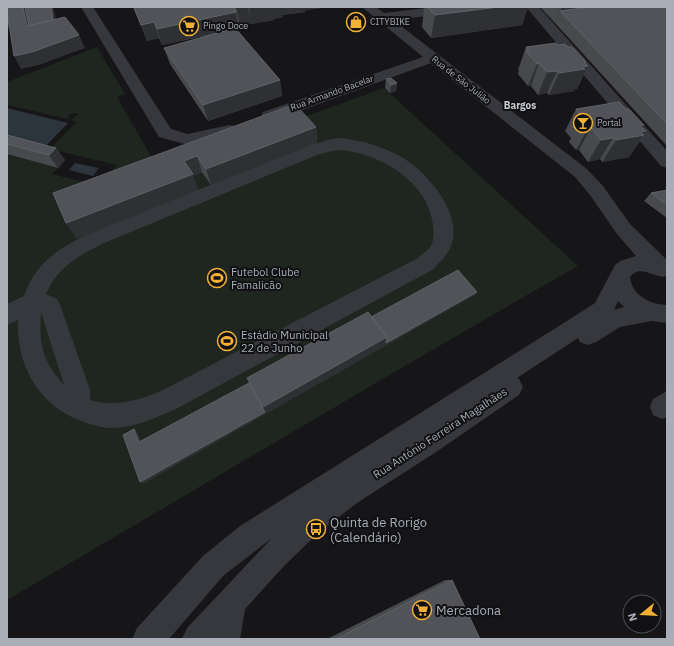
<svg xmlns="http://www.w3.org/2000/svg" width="674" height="646" viewBox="0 0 674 646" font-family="'IBM Plex Sans',sans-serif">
  <rect width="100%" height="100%" fill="#161618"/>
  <!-- green -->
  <path fill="#1e261f" d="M97,47L125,94L117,97L156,165L296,120L384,88L578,266C386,375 198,489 7,600V154L58,168L52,174L99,186L117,165L50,149L77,122L71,120L79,114L72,113L68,116L70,117L68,119L7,105V82Z"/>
  <!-- water -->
  <path fill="#2c353c" d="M7,108L68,123L40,152L7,143Z
    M75,163L99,168L93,176L69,170Z"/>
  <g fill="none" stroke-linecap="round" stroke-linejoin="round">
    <!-- minor -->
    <path fill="#37383d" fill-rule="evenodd" d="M81,7H93L171,129L188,134L229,125L235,126L237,130L235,134L188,145L159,137Z
      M362,7H376L384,13L435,7H476L475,10L470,11L393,20L587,169L603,186L630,224L667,260V276C655,280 641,263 630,277C632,296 650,304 667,305V323L652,321L620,327L596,342L588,345L580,342L578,338L517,378L519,379L523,387L519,395L436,452L357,503L318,533L285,565L245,609L240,639H182L187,628L272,538L223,576L169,639H132L137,628L203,556L240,526L578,314L595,303L615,265L620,261L636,256L617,234L590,195L575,177L431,63L275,120L269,121L263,120L261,116L263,112L423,57ZM618,301L624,307L614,310Z
      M526,7H539L667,151V168L661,166Z
      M343,138C362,141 381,146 398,155C425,169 464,213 451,246C447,256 440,262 432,270L176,409C155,418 134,428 111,428C103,428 95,425 87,423C41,409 16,368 18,320L7,325V304L24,296C35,263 59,248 88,234L305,147L332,139ZM343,150C382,155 428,182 433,225C434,231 434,240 431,246C428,251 422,254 418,258L159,392C136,401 114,407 90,400V390L60,305L57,299L46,294C57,268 78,256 102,244L317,155L332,151ZM41,312L64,385C42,360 39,346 41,312Z
      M667,391V417L662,419L653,415L650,407L653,399Z"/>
  </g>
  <!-- wall -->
  <path fill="#47494d" d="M138,7H321V8L305,10V12L282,15L283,17L274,19V20L251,24V23L240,25L238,23L239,28L236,29L280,80L282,96L208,121L170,64L164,48L214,34L162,45L159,38L147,41L134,8Z
    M424,7H528L522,25L431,38L422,27Z
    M540,7H667V146L555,23Z
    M558,45L568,47L586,62L585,63L588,66L577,89H575L574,91L549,95L547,93L538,95L531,86H528L518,74L519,71L518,70L526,47Z
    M386,79L397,83L396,91L390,93L385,88Z
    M576,109L642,128L644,135L629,157L602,162L600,159L588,162L579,150H576L569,142L571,138L565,131Z
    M316,127L317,143L211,185L202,172L193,176L198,190L77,238L66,223L53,193Z
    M7,135L56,148L65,160L58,168L7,154Z
    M667,190V218L644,201L651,193Z
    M445,580H452L480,639H327Z"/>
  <!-- shaded-wall -->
  <path fill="#2f3033" d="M23,7H53L54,11L59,33L27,26Z
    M236,7H248L251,23L240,25Z
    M249,7H321V8L305,10V12L282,15L283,17L274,19V20L251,24Z
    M499,7H528L522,25L431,38L435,15Z
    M562,7H667L560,11L555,23Z
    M236,12L239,28L162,45L157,29Z
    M7,16L12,26L7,28Z
    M154,22L159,38L147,41L141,25Z
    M79,35L85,48L39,65L21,69L14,56Z
    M584,62H586L584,67L588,66L577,89H575L574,91L549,95L559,73Z
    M539,63L531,86H528L537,64Z
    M557,71L547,93L538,95L547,72Z
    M280,80L282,96L208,121L203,105Z
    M397,83L396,91L390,93L391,85Z
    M644,125L637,136L641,132L646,131L629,157L602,162L616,140L640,126Z
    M316,127L317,143L211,185L206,169Z
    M588,128H591L579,150H576Z
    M613,138L600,159L588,162L601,140Z
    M56,148L65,160L58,168L49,155Z
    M197,156L202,172L193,176L198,190L77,238L66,223L184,161Z
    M477,292L475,295L143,484L140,482L265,412L263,407L387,337Z
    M134,429L137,431L142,444L139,442Z"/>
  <!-- building -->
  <path fill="#525359" stroke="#5f6168" d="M7,7H23L27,26L65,17L79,35L32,52L14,56L7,12Z
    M25,7H51L53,20L29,26Z
    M138,7H233L236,12L157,29L154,22L141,25L134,8Z
    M427,7H499L435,15Z
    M589,7H667V124L560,11Z
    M235,28L280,80L203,105L164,48Z
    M556,43L558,45L565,44L568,47H572L586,62H584L588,66L583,67L585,69L559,73L557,71L547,72L539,63L537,64L526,51H529L526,47Z
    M391,78L397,83L391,85L386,79Z
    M619,102L626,109H629L644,125L640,126L646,131L641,132L644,135L616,140L613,138L601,140L591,128H588L581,119H584L576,109Z
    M295,104L316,127L206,169L197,156L184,161L193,174L66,223L53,193Z
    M7,135L56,148L49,155L7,144Z
    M667,190V205L651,193Z
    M458,270L477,292L386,343L387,337L371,317Z
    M368,312L387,337L263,407L247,378Z
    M249,383L265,412L140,482L123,435L134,429L139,442Z
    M452,580L480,639H336Z"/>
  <!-- icons -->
  <defs>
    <g id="shop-ring" transform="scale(1)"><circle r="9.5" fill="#111113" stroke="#f2b134" stroke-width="1.5"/><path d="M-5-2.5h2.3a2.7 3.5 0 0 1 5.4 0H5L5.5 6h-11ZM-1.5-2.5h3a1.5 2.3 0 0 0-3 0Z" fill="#f2b134"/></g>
    <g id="supermarket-ring" transform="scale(1)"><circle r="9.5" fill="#111113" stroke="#f2b134" stroke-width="1.5"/><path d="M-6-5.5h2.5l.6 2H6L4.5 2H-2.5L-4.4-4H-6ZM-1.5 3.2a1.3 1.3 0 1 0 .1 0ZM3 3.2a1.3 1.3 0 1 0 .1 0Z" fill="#f2b134"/></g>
    <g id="bar-ring" transform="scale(1)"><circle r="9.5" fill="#111113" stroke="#f2b134" stroke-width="1.5"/><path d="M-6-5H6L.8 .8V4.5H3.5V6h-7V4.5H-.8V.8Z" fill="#f2b134"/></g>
    <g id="stadium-ring" transform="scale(1)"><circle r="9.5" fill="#111113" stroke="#f2b134" stroke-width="1.5"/><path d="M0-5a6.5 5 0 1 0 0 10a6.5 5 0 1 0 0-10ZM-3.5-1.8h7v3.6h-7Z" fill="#f2b134"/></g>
    <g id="bus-ring" transform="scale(1)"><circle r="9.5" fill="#111113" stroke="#f2b134" stroke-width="1.5"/><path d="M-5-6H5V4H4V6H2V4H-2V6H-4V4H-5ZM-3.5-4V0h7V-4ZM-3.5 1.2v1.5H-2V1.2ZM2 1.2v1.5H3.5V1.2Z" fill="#f2b134"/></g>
  </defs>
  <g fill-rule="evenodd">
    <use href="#shop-ring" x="356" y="22"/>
    <use href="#supermarket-ring" x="189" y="26"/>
    <use href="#bar-ring" x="583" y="123"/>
    <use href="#stadium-ring" x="217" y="278"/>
    <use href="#stadium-ring" x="227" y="341"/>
    <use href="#bus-ring" x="316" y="529"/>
    <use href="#supermarket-ring" x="422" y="610"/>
  </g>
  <g text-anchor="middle" stroke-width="4" stroke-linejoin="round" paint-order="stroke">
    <!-- far-poi labels -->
    <g font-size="9" fill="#a8adb8" stroke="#111113" text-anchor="start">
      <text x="370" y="25">CITYBIKE</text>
      <text x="203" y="29">Pingo Doce</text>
      <text x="597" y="126">Portal</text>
    </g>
    <!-- far-street labels -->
    <g font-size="9" fill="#a8adb8" stroke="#111113">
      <text transform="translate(461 80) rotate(38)" y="3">Rua de São Julião</text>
      <text transform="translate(332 93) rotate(-20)" y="3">Rua Armando Bacelar</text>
    </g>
    <!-- far-neighbourhood labels -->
    <g font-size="10" font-weight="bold" fill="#c9ccd4" stroke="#111113">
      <text x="520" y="109">Bargos</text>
    </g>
    <!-- poi labels -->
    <g font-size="11" fill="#a8adb8" stroke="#111113" text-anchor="start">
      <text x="231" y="276">Futebol Clube<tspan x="231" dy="13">Famalicão</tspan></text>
      <text x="241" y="339">Estádio Municipal<tspan x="241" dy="13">22 de Junho</tspan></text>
    </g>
    <!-- street labels -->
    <g font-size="11" fill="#a8adb8" stroke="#111113">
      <text transform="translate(440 433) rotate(-33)" y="4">Rua António Ferreira Magalhães</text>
    </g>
    <!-- near-poi labels -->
    <g font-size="13" fill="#a8adb8" stroke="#111113" text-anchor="start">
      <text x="330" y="527">Quinta de Rorigo<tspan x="330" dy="15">(Calendário)</tspan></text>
      <text x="436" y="615">Mercadona</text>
    </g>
  </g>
  <!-- border -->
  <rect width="674" height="646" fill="none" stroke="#a8adb8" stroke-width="16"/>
  <!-- north arrow -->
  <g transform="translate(642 614) rotate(252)"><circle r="19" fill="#111113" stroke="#4d4f55"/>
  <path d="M0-3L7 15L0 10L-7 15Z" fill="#f2b134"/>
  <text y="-6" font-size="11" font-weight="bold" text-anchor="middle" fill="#a8adb8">N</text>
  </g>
</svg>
